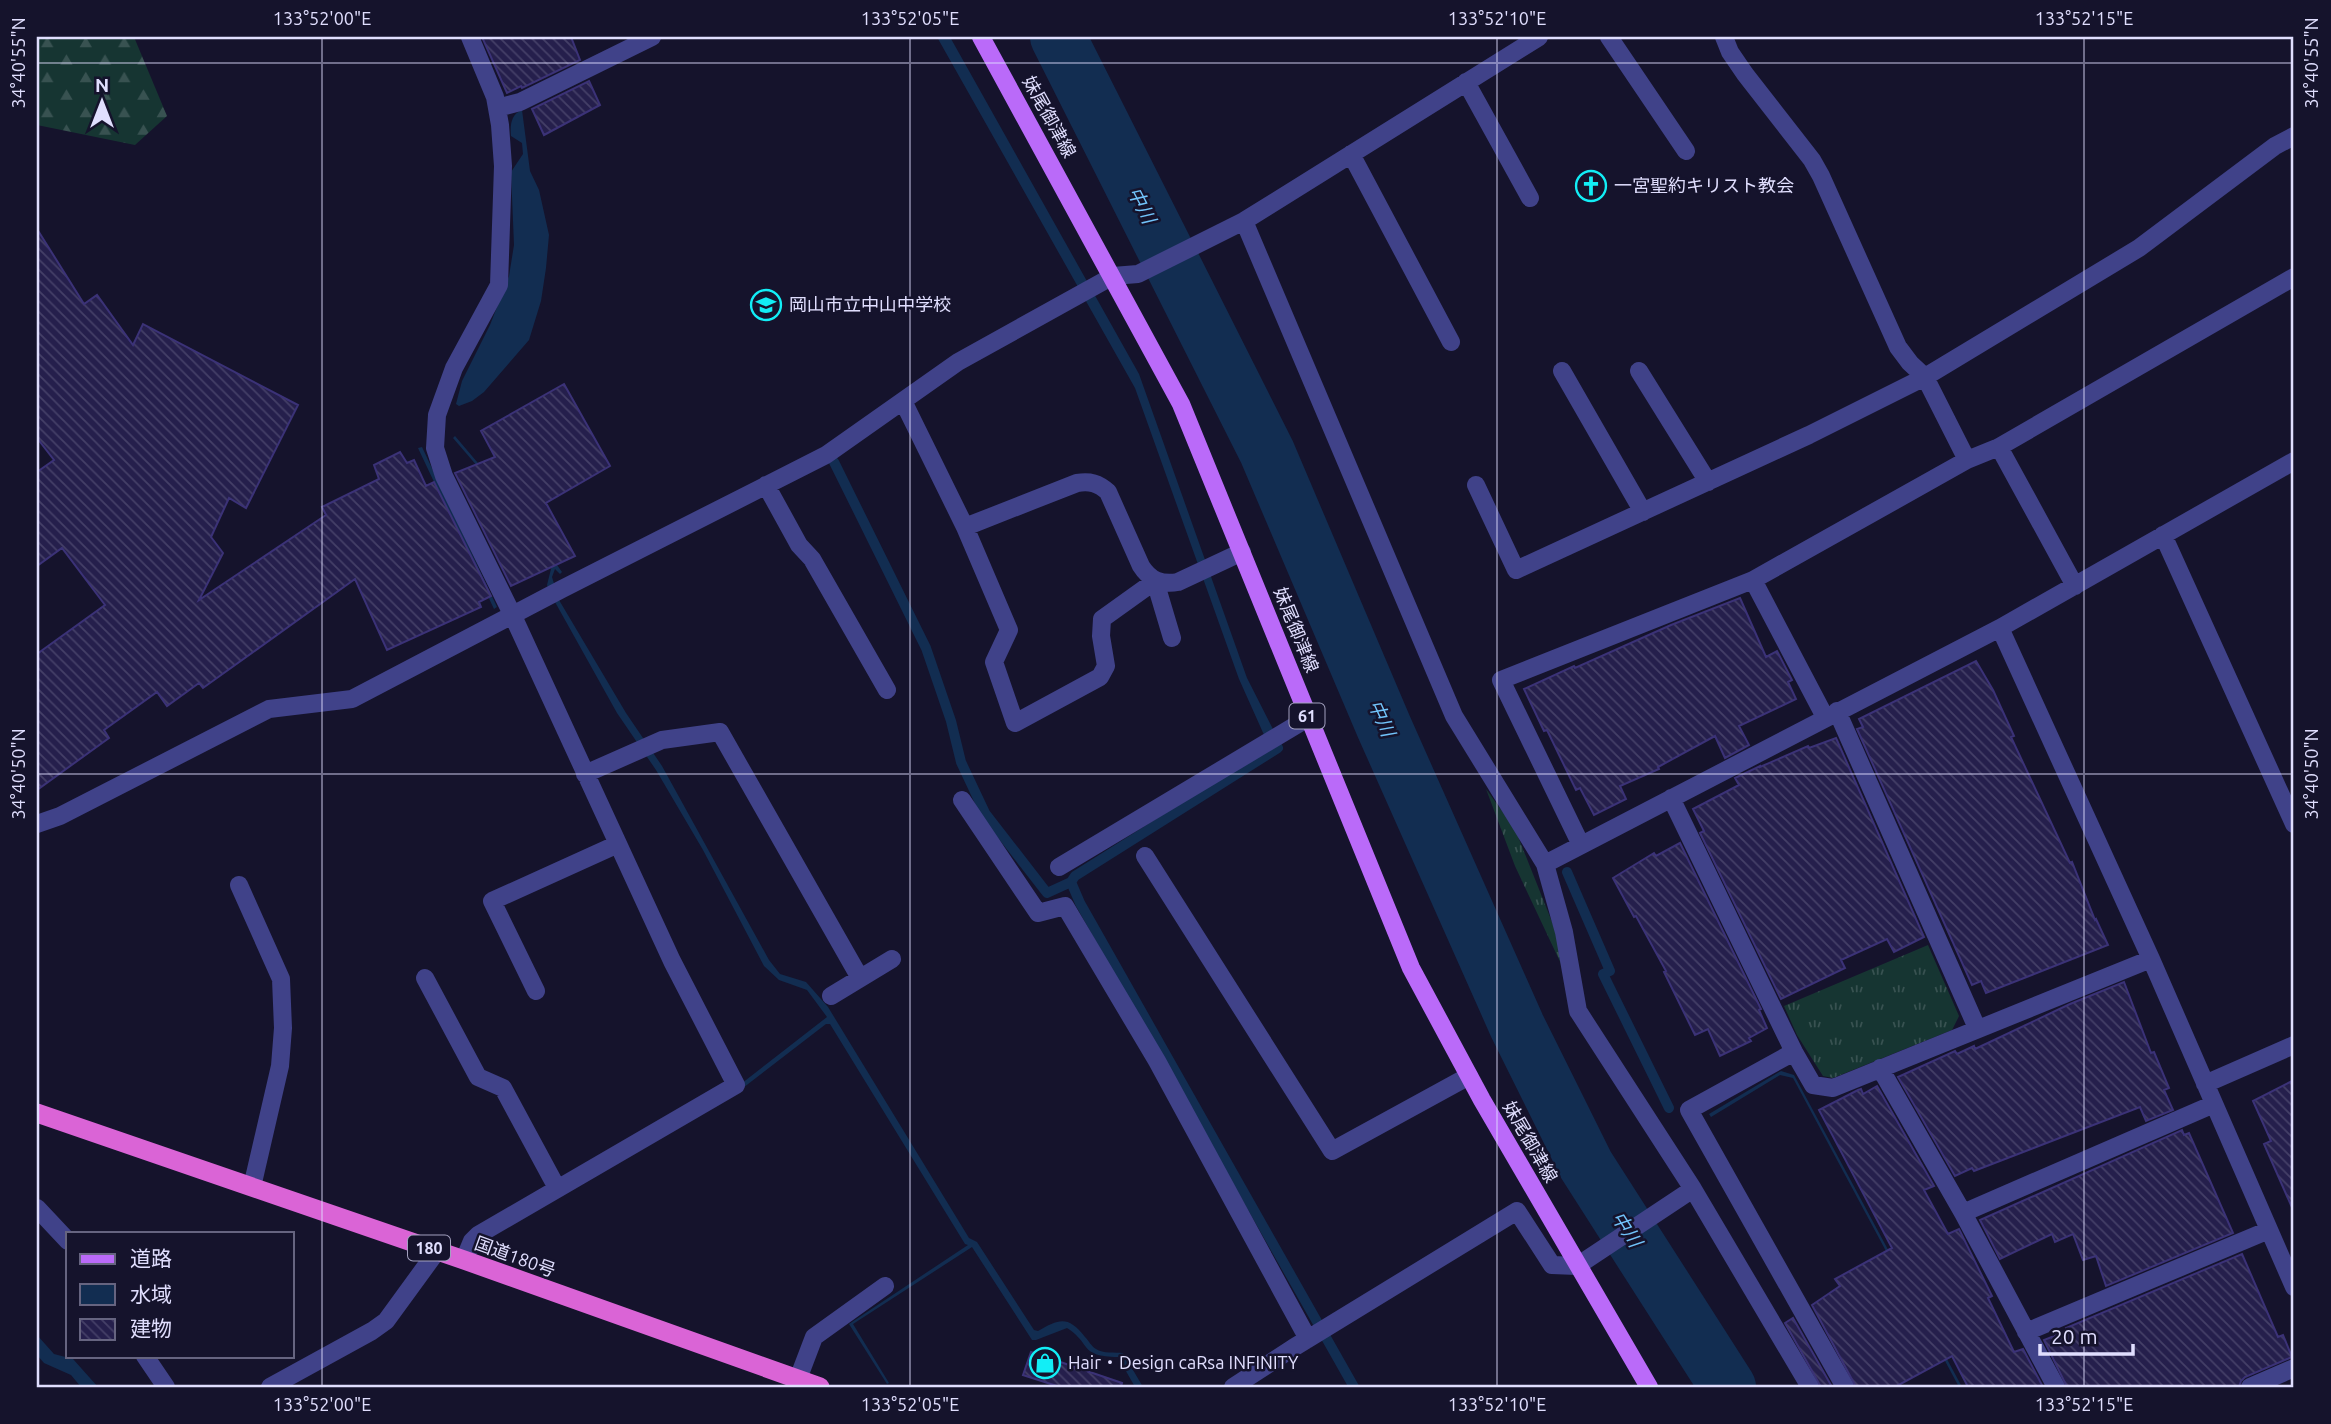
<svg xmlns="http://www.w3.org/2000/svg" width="2331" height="1424" viewBox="0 0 2331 1424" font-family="Ubuntu,'Noto Sans JP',sans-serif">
  <defs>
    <pattern id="grass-tufts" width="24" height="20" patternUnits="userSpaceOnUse" patternTransform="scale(1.75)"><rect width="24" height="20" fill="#163532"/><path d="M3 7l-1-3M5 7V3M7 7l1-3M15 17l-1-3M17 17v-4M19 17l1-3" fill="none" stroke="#385251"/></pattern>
    <pattern id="forest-firs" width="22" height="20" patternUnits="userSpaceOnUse" patternTransform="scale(1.75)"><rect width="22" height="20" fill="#163532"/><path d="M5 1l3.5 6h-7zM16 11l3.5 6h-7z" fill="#385251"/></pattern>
    <pattern id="building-back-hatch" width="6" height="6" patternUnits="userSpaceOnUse" patternTransform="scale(1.75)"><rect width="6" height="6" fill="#251f4c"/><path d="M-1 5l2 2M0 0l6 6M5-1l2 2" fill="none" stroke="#443f67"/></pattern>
  </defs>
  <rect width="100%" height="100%" fill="#15132c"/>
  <!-- grass -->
  <path fill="url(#grass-tufts)" d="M1486,789L1515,829L1558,937L1563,968L1515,866Z
    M1928,945L1959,1016L1952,1030L1833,1078L1823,1076L1797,1035L1784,1006Z"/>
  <!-- forest -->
  <path fill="url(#forest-firs)" d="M37,37H134L167,116L135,145L37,125Z"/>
  <!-- water -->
  <path fill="#122d51" d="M937,37H950L1139,374L1247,678L1283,749L1273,755L1239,679L1135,388Z
    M522,110L530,171L539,190L549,235L546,268L541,301L529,340L484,392L472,401L459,406L456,404L462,381L490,325L509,276L514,245L511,172L523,154L522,143L511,136C510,125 511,114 522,110Z
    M455,436L517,509L562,572L560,574L555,569L552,577L559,600L626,713L662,766L769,960L780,974L806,982L828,1007L969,1238L977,1242L1034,1330L1038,1331C1059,1319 1068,1315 1085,1337C1088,1340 1092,1347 1096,1349C1103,1354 1115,1352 1123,1353L1143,1387H1135L1118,1357C1078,1356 1093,1345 1067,1328L1036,1340H1032L972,1247L853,1324L889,1383L887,1384L849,1324L968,1245L965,1244L830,1024H826L739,1091L737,1087L827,1017L807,990L779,980L764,966L703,850L656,770L617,713L555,602L547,585L552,565L514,509L453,438Z
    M422,447L497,607L494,609L418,448Z
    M1781,1071L1794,1075L1962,1387H1959L1793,1078L1780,1075L1711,1117L1709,1114Z
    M37,1335L54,1354L73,1359L98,1387H81L71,1375L44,1363L37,1355Z"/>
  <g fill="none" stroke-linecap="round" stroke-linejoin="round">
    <!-- stream -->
    <path stroke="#122d51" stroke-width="10" d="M834,462L926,648L951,721L961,762L985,813L1047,893L1071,882
      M1276,744L1278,748L1075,876L1071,882L1080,903L1354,1387
      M1567,872L1610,971L1603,974L1669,1108"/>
    <!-- river -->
    <path stroke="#122d51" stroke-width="56" d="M1058,37L1267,452L1384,727L1517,1026L1586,1165L1728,1387"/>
  </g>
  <!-- building -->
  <path fill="url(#building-back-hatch)" stroke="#3b3277" stroke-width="2" d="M482,37H571L580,60L522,88L521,86L507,93Z
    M589,81L600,105L544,135L532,109Z
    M37,229L84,304L97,295L133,345L143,324L298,405L246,508L229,498L211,537L223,553L199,600L326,515L322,507L379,479L374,465L400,452L407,463L414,460L426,486L434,482L491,596L479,602L481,607L387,650L355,579L203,688L199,683L167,706L157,692L104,730L109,738L37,790V654L105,605L62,548L37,566V472L54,460L37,438Z
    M564,384L610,466L546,503L575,556L511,586L455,473L495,457L481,431Z
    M1740,598L1766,657L1777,651L1792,680L1788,682L1796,699L1739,726L1749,745L1725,758L1715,736L1658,767L1659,769L1620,786L1626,799L1594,815L1580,788L1576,790L1547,730L1544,731L1524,689L1574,666L1575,668L1671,625Z
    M1976,661L1993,690L2014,736L2011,737L2070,863L2072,862L2095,920L2096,919L2108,945L1986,993L1981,981L1972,985L1857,729L1863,727L1859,719Z
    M1836,738L1924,937L1894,952L1887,939L1841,960L1845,968L1781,999L1700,833L1704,831L1693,809L1739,785L1735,778L1760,766V767L1808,746L1809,748Z
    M1680,843L1761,1009L1759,1010L1767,1028L1749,1038L1751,1041L1720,1056L1708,1029L1695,1035L1664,972L1666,971L1636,916L1634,917L1613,878L1654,853L1656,856Z
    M2124,982L2151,1053L2154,1052L2169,1088L2164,1090L2173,1110L2146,1121L2140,1107L1974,1171L1972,1168L1955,1176L1898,1077L1955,1051L1957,1054L1974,1046L1975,1049L2070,1004Z
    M2294,1080V1212L2264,1144L2271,1141L2253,1101Z
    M1877,1086L1934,1186L1924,1190L1948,1234L1959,1229L1992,1296L1988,1298L2014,1352L2023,1349L2043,1387H1968L1952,1356L1895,1387H1856L1812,1305L1840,1286L1835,1279L1892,1248L1819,1110L1858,1090L1861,1089L1863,1094Z
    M2182,1130L2184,1135L2189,1133L2233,1233L2106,1286L2096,1256L2083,1260L2073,1234L2055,1242L2052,1234L2000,1259L1980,1220Z
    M2242,1254L2278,1337L2283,1335L2292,1357L2245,1377L2241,1381L2239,1387H2067L2044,1340L2067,1331L2066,1328Z
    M1793,1318L1832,1387H1821L1785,1323Z
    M1031,1352L1122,1383L1121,1387H1060L1023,1375Z"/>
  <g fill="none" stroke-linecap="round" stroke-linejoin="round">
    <!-- minor -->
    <path stroke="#404289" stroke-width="18" d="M1609,37L1686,151
      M1724,37L1730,52L1745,74L1812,160L1821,176L1898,347L1910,363L1925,377L1967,460
      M1466,82L1530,198
      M497,108L520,102L652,37
      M1351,154L1451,342
      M1244,221L1454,716L1545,864L1564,932L1578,1011L1693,1189L1810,1387
      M1562,371L1643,512
      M1639,371L1708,482
      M903,401L965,527L1009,630L994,662L1015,723L1100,677L1106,666L1101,636L1102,619L1155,581L1172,638
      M1999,447L2075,586
      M2294,461L2000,628L2151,959L2294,1287
      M766,485L799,545L812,559L887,690
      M1476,485L1516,570L1809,435L1925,377L2139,248L2275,146L2294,136
      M965,527L1077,483C1090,481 1098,483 1108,492L1141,566C1150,580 1161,585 1178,582L1242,552
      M2163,535L2294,824
      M1753,580L1825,717
      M1837,711L1977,1028
      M585,774L662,740L720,732L860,978
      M1671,798L1794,1052L1813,1085L1833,1088L2151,959
      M962,800L1038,913L1065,906L1157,1061L1308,1339
      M37,824L60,816L269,709L352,699L562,589L826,455L958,362L1113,276L1138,274L1244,221L1539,37
      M1581,845L1501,680L1753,580L1967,460L1999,447L2294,277
      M1145,856L1332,1151L1469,1076
      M1545,864L2000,628
      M1059,867L1308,718
      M239,885L281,979L283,1028L280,1066L252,1187
      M425,978L478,1077L503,1088L557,1188
      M536,991L492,901L618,844
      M831,996L892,959
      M1794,1052L1689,1110L1845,1387
      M1880,1068L1963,1213L2056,1387
      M2205,1084L2294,1045
      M37,1208L68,1241
      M1963,1213L2214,1104
      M464,1260L472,1241L478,1235L736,1085L672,961L513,616L444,476L435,448L437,415L454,368L499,285L503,166L500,125L495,97L470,37
      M2026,1332L2269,1230
      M145,1356L166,1387
      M798,1379L814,1337L885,1286
      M270,1387L372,1331L386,1321L437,1251
      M1233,1387L1293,1348L1517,1211L1552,1265L1577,1266L1693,1189
      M2250,1387L2294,1368"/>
    <!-- primary -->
    <path stroke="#ba6af9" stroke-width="18" d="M981,37L1181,404L1411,968L1482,1100L1649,1387"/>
    <!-- trunk -->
    <path stroke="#da64d6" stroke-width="19" d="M37,1113L464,1260L820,1387"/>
  </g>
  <!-- ticks -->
  <path fill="none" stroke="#e0defe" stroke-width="2" stroke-opacity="0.45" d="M322,37V1387M910,37V1387M1497,37V1387M2084,37V1387M37,63H2294M37,774H2294"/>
  <!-- icons -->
  <defs>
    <g id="church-ring" transform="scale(1.575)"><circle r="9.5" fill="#15132c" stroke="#12eef6" stroke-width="1.5"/><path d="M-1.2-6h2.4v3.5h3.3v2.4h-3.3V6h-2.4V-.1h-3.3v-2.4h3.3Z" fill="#12eef6"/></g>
    <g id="school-ring" transform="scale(1.575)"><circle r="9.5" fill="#15132c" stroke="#12eef6" stroke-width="1.5"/><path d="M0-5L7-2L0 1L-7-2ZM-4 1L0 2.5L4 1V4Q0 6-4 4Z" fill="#12eef6"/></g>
    <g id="shop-ring" transform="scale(1.575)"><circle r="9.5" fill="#15132c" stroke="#12eef6" stroke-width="1.5"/><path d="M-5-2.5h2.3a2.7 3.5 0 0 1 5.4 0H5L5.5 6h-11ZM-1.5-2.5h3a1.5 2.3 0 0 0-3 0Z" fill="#12eef6"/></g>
  </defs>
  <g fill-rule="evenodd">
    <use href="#church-ring" x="1591" y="186"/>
    <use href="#school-ring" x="766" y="305"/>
    <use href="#shop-ring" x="1045" y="1363"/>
  </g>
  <g text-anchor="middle" stroke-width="5" stroke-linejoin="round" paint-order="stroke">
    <!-- shield labels -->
    <g fill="#15132c" stroke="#a3a1bf" stroke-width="2">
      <rect x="1289.5" y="703.5" width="35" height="25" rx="5"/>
      <rect x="408" y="1235.5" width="42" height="25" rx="5"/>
    </g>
    <g font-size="16" font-weight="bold" fill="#e0defe">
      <text x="1307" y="722">61</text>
      <text x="429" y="1254">180</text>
    </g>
    <!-- street labels -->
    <g font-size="18" fill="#e0defe" stroke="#15132c">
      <text transform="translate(1049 117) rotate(61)" y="6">妹尾御津線</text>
      <text transform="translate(1296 630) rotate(68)" y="6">妹尾御津線</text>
      <text transform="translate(1530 1142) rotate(60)" y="6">妹尾御津線</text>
      <text transform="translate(515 1257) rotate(20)" y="6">国道180号</text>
    </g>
    <!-- poi labels -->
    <g font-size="18" fill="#e0defe" stroke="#15132c" text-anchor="start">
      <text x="1614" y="192">一宮聖約キリスト教会</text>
      <text x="789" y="311">岡山市立中山中学校</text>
      <text x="1068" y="1369">Hair・Design caRsa INFINITY</text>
    </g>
    <!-- water labels -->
    <g font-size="19" font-style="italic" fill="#71c3fa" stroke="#15132c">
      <text transform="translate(1142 205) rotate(63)" y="7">中川</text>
      <text transform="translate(1382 718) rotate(66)" y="7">中川</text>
      <text transform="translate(1627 1229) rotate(57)" y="7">中川</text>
    </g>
  </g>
  <!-- border -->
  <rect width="2331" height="1424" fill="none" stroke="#15132c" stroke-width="77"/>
  <!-- legend -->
  <rect x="66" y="1232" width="228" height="126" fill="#15132c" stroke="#666480" stroke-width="2"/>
  <rect x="80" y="1254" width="35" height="10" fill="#ba6af9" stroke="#666480" stroke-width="2"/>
  <text x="130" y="1266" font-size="21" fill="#e0defe">道路</text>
  <rect x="80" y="1284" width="35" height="21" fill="#122d51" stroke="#666480" stroke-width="2"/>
  <text x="130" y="1302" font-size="21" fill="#e0defe">水域</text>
  <rect x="80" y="1319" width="35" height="21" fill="url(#building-back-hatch)" stroke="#666480" stroke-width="2"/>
  <text x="130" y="1336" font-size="21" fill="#e0defe">建物</text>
  <!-- north arrow -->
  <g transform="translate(102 102)" stroke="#15132c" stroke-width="5" paint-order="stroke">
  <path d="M0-5L12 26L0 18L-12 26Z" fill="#e0defe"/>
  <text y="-10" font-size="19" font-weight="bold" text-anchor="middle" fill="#e0defe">N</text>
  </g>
  <!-- scale -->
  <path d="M2040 1344v10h93v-10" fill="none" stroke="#e0defe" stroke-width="3.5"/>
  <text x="2051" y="1344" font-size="21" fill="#e0defe" stroke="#15132c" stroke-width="5" paint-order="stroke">20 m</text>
  <rect x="38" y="38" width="2254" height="1348" fill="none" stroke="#e0defe" stroke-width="2.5"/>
  <g font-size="18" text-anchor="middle" fill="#e0defe">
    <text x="322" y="25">133°52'00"E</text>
    <text x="910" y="25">133°52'05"E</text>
    <text x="1497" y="25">133°52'10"E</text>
    <text x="2084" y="25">133°52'15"E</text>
    <text transform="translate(19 63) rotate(-90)" y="6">34°40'55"N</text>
    <text transform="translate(2312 63) rotate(-90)" y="6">34°40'55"N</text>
    <text transform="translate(19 774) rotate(-90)" y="6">34°40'50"N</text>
    <text transform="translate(2312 774) rotate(-90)" y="6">34°40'50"N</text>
    <text x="322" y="1411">133°52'00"E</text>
    <text x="910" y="1411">133°52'05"E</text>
    <text x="1497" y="1411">133°52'10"E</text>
    <text x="2084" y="1411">133°52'15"E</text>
  </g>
</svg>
